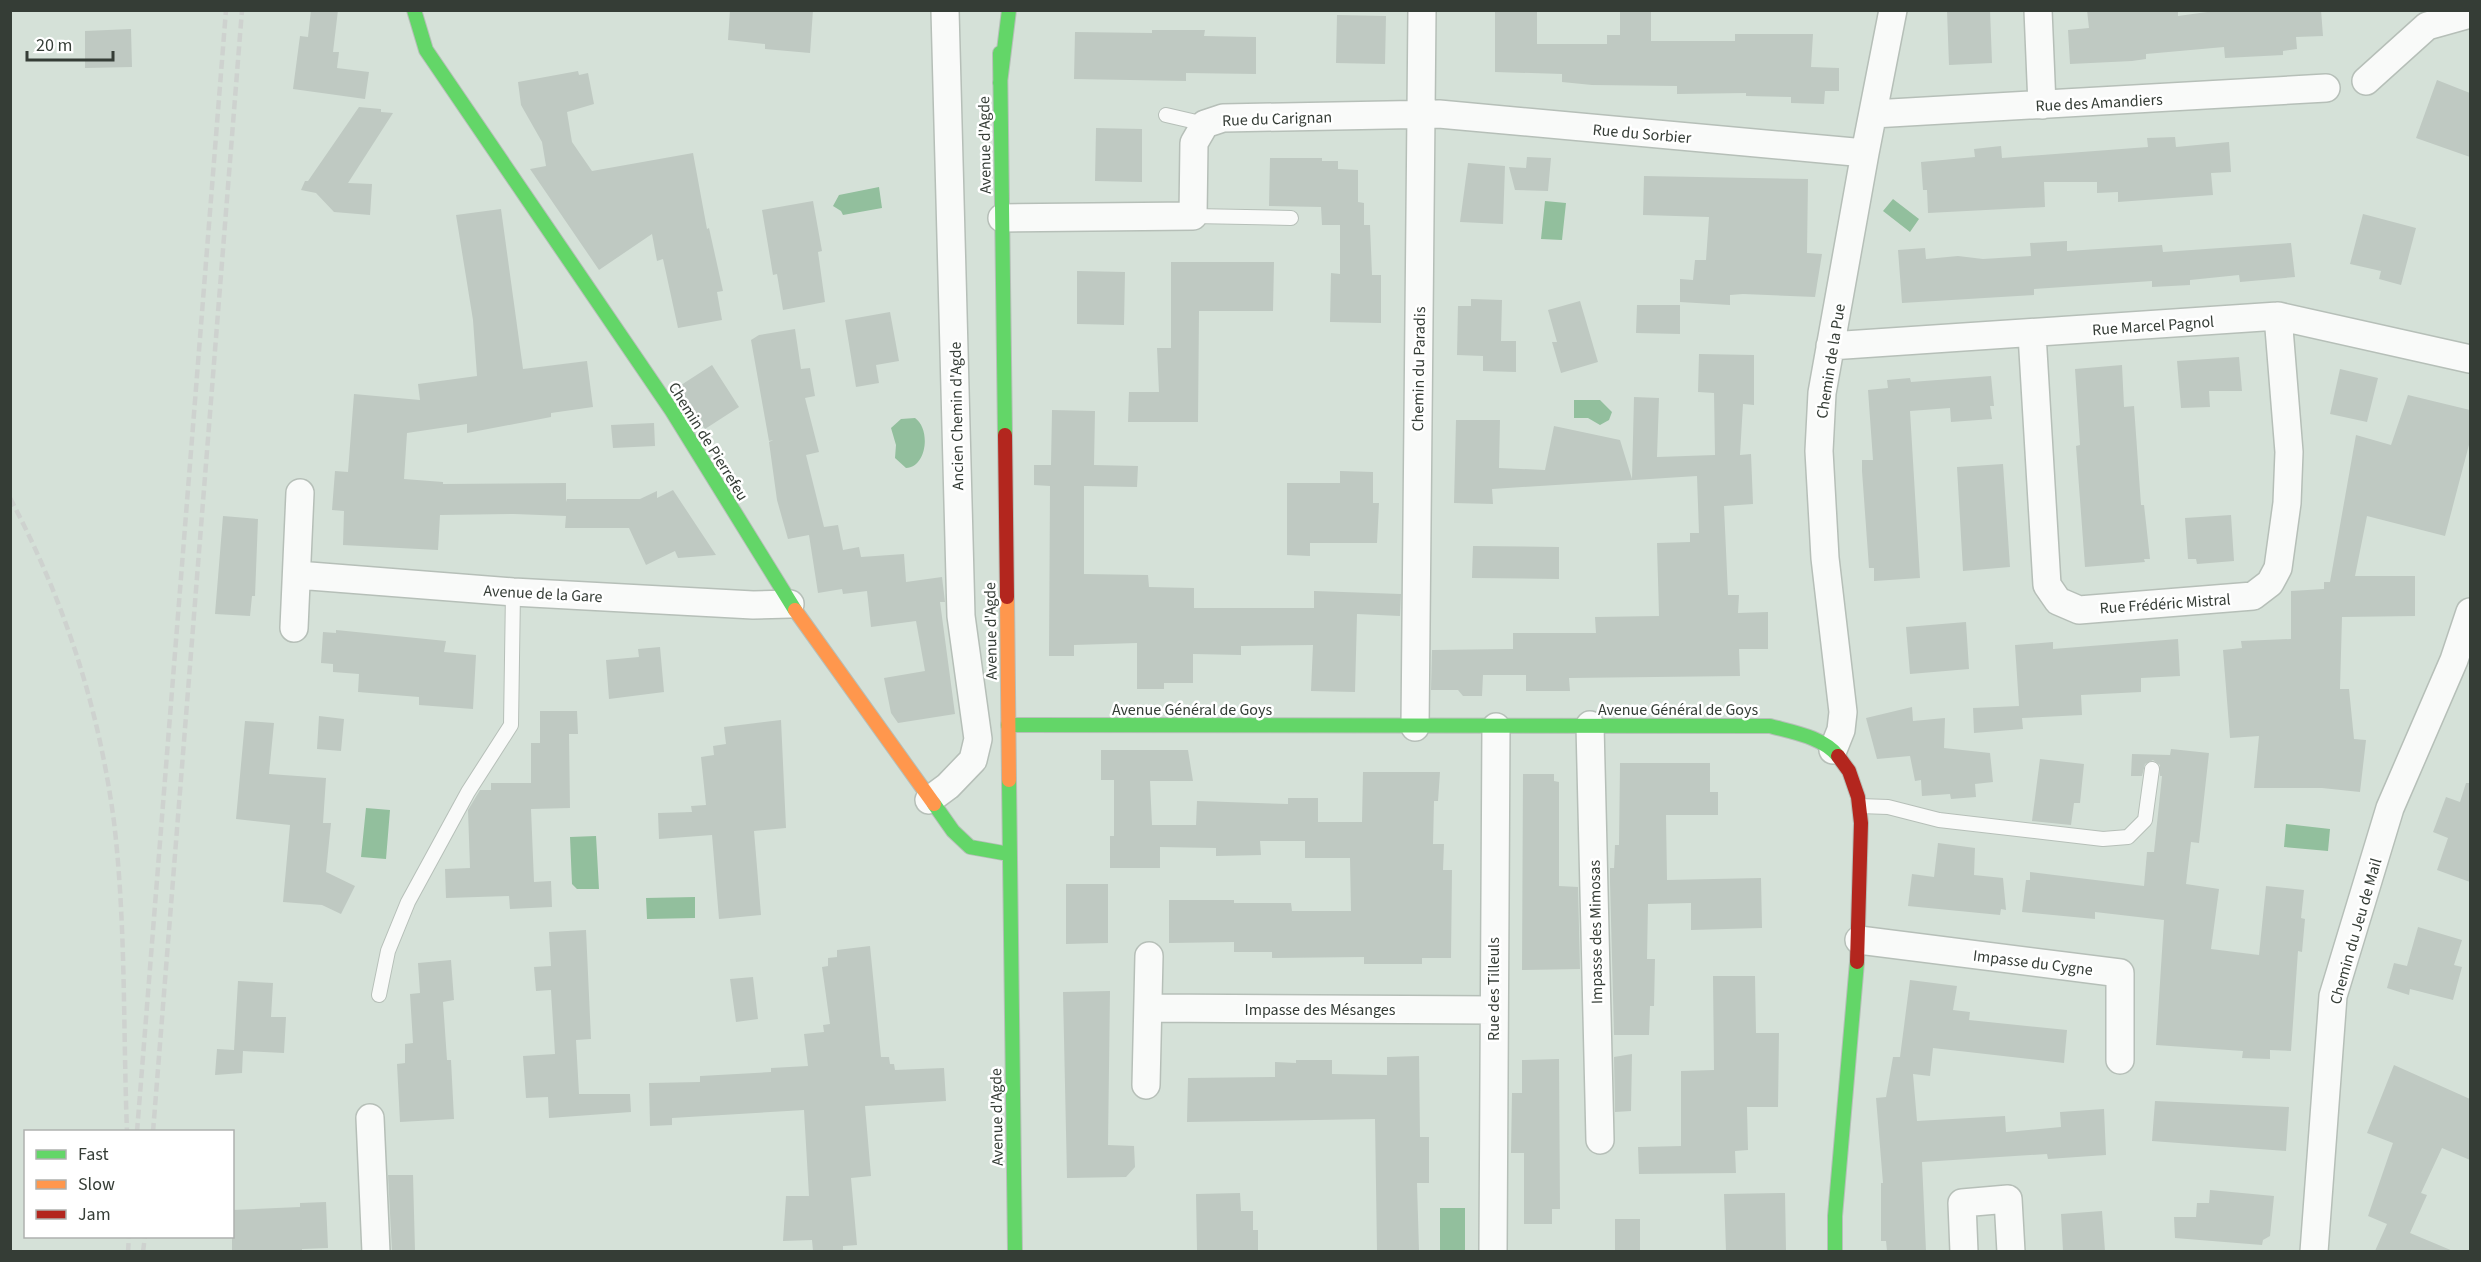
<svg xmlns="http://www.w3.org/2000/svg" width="2481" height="1262" viewBox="0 0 2481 1262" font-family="'Source Sans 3',sans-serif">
  <rect width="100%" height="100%" fill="#d5e1d8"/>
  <!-- water -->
  <path fill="#92bf9d" d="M879,187L882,208L843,215L841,211L833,206L839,195Z
    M1893,199L1919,219L1910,232L1883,211Z
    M1545,201L1566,203L1562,240L1541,239Z
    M1574,400H1600L1612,412L1609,420L1600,425L1588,418H1574Z
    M915,418C931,429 927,467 906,468L895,458L896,445L891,428L901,419Z
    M366,808L390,810L386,859L361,857Z
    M2286,824L2330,829L2328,851L2284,847Z
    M596,836L599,889H577L572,884L570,837Z
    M695,897V918L647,919L646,898Z
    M1440,1208H1465V1251H1440Z"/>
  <!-- building -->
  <path fill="#bfc9c2" d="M311,10H338L333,52H339L337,68L369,72L365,99L293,89L300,36L308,37Z
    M730,10H813L810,53L765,49V44L728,40Z
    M1495,10H1537V44H1607V35H1620V12H1651V41H1735V34H1813L1811,67L1839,68V91H1825L1824,104L1791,103V97L1746,96V93L1677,94V86L1592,85L1562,82V74L1495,72Z
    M1947,10H1990L1992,63L1949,65Z
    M2087,10H2178V16L2222,10H2321L2323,36L2296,37L2297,49L2283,51V55L2225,58L2224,47L2146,54V59L2132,61L2070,64L2068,30L2089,28Z
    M1337,15L1386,16L1385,64L1336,63Z
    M131,29L132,67L85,68V31Z
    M1152,30H1205L1204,36L1256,37V74L1186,73V81L1074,79L1075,32L1152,33Z
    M578,71L579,75L588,73L594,104L567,112L572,142L592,171L693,153L707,229L709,228L723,291L717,292L722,320L678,328L663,259L657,261L652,234L599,270L530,169L546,166L542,142L521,105L518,82Z
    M2437,80L2470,93V157L2416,138Z
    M359,107L381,109V112L393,113L348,183L372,184L370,215L334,212L316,193L301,190L305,181H308Z
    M1096,128L1142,129V182L1095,181Z
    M2175,137L2176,147L2229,142L2231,172L2211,173L2213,195L2118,202V192L2097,193V182H2044L2045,207L1928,213L1927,190H1923L1921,162L1975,157L1974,149L2001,146L2002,158L2148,147L2147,138Z
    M1527,157L1551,158L1548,191L1515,190L1509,167L1526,168Z
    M1270,158H1322V161H1338V169L1358,170V202L1364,203V225H1370L1372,275H1381V323L1330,322L1331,273L1340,274V225H1322L1321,207L1269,206Z
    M1468,163L1505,166L1503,224L1460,222Z
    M1644,176L1808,179L1807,253L1822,254L1815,297L1743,294L1730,295V305L1680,302V279L1693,280L1695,260H1706L1709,217L1643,215Z
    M813,201L822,251L818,252L825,302L783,310L777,274L773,275L762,210Z
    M501,209L523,369L587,361L593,407L551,413V417L467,433V424L407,433L404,479L443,482V484L566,483V502L567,499H640L657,491V498L673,490L716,555L678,558L675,551L646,565L629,528H565L566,516L514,514L440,515L438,550L343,545L344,511L332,510L335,471L348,472L354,394L420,400L418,384L477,376L473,320L456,215Z
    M2363,214L2416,228L2401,285L2379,279L2381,271L2350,264Z
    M2067,241V251L2162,245L2163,252L2291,243L2295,277L2240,282L2239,275L2190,280V285L2152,287V281L2034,289V295L1902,303L1898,250L1925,248L1926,259L1958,256L1983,259L2031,256L2030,243Z
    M1171,262H1274L1273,311H1199L1198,422H1128L1129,392H1159L1157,348H1171Z
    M1077,271L1125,272L1124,325L1077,324Z
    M1471,299L1502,300L1501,341H1516V372L1483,371V356L1457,355L1458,306H1471Z
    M1580,301L1598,362L1561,373L1552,342H1557L1548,310Z
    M1637,305H1680V334L1636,333Z
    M890,312L899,361L876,365L879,383L856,387L845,320Z
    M795,329L801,369L810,368L815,396L805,398L819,452L806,455L824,527L838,525L843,550L859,547L861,557L904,554L906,582L942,577L945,602H940L955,714L898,723L891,713L884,678L925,671L916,621L871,627L867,591L843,594L842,589L818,593L809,535L788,539L777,500L769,442L773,440L769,441L751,340L759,335Z
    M1699,354L1754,355V405L1743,404L1740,455L1751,454L1753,504L1724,506L1728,595H1739L1738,613L1768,612V649H1739L1740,676L1569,678L1570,691H1526V675H1483L1482,696H1463L1458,690H1431L1432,650L1513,649V633H1596L1595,617L1659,616L1657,543L1690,542V533H1699L1697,476L1492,489L1493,504L1454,503L1456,420H1500L1499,468L1545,470L1554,426L1620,440L1632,479L1634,397L1659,398L1657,457L1715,455L1714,393L1698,392Z
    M2239,357L2242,391H2209L2210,407L2181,408L2177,361Z
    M712,365L739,407L705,429L678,387Z
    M2122,365L2124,407L2134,406L2141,505H2144L2150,559H2144L2145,562L2085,567L2076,446L2080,445L2075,369Z
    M2340,369L2378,378L2367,422L2330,414Z
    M1991,376L1994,406H1990L1992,419L1951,422L1950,408L1910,411L1920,578L1874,581V568H1869L1862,471V460H1873L1868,390L1888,388L1887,380L1910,378L1911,382Z
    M2408,395L2470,410V441L2445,536L2367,516L2355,576H2415V616L2342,617L2340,689H2349L2354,739L2366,740L2360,792L2322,788H2254L2259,736L2230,738L2223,650L2242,648L2241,641L2291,639V591L2324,589V582H2330L2356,435L2391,445Z
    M1052,410L1095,411L1094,465L1138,466L1137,487L1084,486V574L1148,575L1149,587L1194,588V608H1314V591L1401,594L1400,616L1357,614L1355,692L1311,691L1313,645L1241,646V655L1193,654V683H1164V689H1137V643L1074,645V656H1049L1050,486L1034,485V465H1051Z
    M654,423L655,446L613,448L611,425Z
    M2003,464L2010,567L1963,571L1957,467Z
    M1340,471L1373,472V503H1379L1377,543H1310V556L1287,555V483H1340Z
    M2231,515L2234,561L2197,564L2196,559H2188L2185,518Z
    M223,516L258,519L255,596H252L250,616L215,614Z
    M1473,546L1559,547V579L1472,578Z
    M1966,622L1969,669L1910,674L1906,627Z
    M336,630L446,641L444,652L476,655L473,709L419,705V697L358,692L359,674L333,672V664L321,663L323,632L336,633Z
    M2178,639L2180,676L2141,678V692L2081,695L2082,715L2022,718L2023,729L1974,733L1973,708L2019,706L2015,645L2053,642V649Z
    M660,647L664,692L609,699L606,660L639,657L638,649Z
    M1912,707L1913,721L1945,718L1944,748L1990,753L1993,782L1975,784L1976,797L1951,799L1950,794L1922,796L1921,780L1915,781L1910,756L1877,759L1866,718Z
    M540,711H577L578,734H569L570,808L531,809L534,882L551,881L552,907L510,909L509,896L446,898L445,869L470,868L468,810L480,790H491V783H531V743H540Z
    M319,716L344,719L341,751L317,749Z
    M781,720L786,828L754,831L761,915L719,919L712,835L659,839L658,813L692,812L691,806L706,805L701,757L714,755L713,746L726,744L724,727Z
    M245,721L274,723L269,774L326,778L323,823H331L326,872L355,886L341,914L322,905L283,902L290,825L236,819Z
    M2171,749L2209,753L2199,843L2191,842L2186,884L2219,889L2211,949L2259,955L2266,886L2304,890L2301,918L2305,919L2302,952L2298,951L2291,1051L2270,1050V1059L2242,1058L2243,1051L2156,1045L2164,920L2095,912V919L2022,912L2026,880H2030V872L2144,886L2147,852H2154L2162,776H2160V765L2153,760L2145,764L2142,776H2131L2132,754L2170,755Z
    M1101,750H1188L1193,781H1150L1152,825H1196L1197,801L1288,804V798H1318V822H1362L1363,772H1440L1438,801H1434L1433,844H1444L1443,870H1452L1451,958H1422V964H1364V957L1272,958V952H1234V942L1169,943V900H1234V903H1291L1292,911H1351L1350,858H1305V841H1260L1261,855L1216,856V848L1160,847V868H1110V836H1114V780H1101Z
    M2040,759L2084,764L2080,803H2074L2071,825L2032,821Z
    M1620,763H1710V792H1718V815H1666L1667,880L1761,878L1762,928L1691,930V903L1648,904L1647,959H1655L1654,1006H1650L1649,1035H1614L1610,882V868H1614L1615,845H1619Z
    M1523,774H1554V781L1559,782V886L1578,887L1580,969L1522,970Z
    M2466,783H2470V882L2437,870L2448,838L2433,832L2446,797L2460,802Z
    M1938,843L1975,848L1974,875L2003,878L2006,910L2001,909L2000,915L1908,906L1912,874L1934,877Z
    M1066,884H1108V943L1066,944Z
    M2418,927L2462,940L2454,965L2462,967L2453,1000L2410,989L2409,995L2387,988L2394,963L2407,966Z
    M586,930L591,1039L576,1040L579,1094H630L631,1112L549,1118L548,1097L526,1098L523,1056L555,1054L551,990L536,991L534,967L551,966L549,932Z
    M870,946L881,1057H889L890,1064H894L895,1070L944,1068L946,1101L865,1106L871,1176L851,1178L857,1245L843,1246V1251H813L812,1240L783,1241L786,1196H809L804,1110L672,1118V1125L650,1126L649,1083L700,1082V1076L771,1072V1068L808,1066L804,1034L824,1032L823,1025L830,1024L822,967L828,966V958L837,957V950Z
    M451,960L454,1000L443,1002L447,1060H451L454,1119L400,1122L397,1064L405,1063V1044L413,1043L410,994L420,993L418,963Z
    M1713,976H1755L1756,1033H1779L1778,1107H1747L1748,1150L1735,1151L1736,1173L1639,1174L1638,1147L1681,1146V1071L1714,1070Z
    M753,977L758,1019L736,1022L730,979Z
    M1910,980L1957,986L1953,1010L1970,1012L1969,1020L2067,1030L2064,1063L1933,1048L1930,1076L1913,1074L1917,1121L2005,1116L2006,1132L2061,1127L2060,1112L2104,1109L2106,1155L2048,1159L2047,1154L1922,1162L1926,1251H1887L1886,1241H1881V1183H1883L1876,1098L1886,1097L1893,1057H1900Z
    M238,981L273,983L271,1017H286L284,1053L243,1051L242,1073L215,1075L217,1049L234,1050Z
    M1110,991L1108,1145L1134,1146L1135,1167L1126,1177L1067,1178L1063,992Z
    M1632,1054L1631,1111L1615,1112L1614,1057Z
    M1419,1056L1420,1137H1429V1183H1417L1419,1251H1377L1375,1119L1187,1122L1188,1078L1275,1077V1062L1296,1063V1060H1332V1074L1387,1075V1057Z
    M1559,1059L1560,1209H1552V1224H1524V1153H1511L1512,1093H1522V1060Z
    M2394,1065L2470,1099V1160L2442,1148L2421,1193L2427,1195L2410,1233L2453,1251H2375L2387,1224L2368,1216L2393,1143L2367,1133Z
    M2155,1101L2289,1107L2286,1151L2152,1141Z
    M388,1175H413L415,1251H392Z
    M2210,1190L2274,1196L2270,1236L2263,1240L2262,1245L2175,1238L2174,1217H2196L2197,1203H2209Z
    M1240,1193L1241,1211H1253V1230H1258V1251L1197,1250L1196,1194Z
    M1785,1193L1786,1251H1726L1724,1194Z
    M326,1202L328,1248L302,1249V1251H232V1210L300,1207V1203Z
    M2102,1211L2105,1251H2063L2061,1214Z
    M1615,1219H1640V1251H1615Z"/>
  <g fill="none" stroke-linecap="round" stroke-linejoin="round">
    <!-- lane casing -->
    <g stroke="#b6bfb8" stroke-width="16">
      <path id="lane" d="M1166,115L1205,124
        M1193,216L1291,218
        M1860,806L1888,807L1939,820L2103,839L2128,837L2145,820L2152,769
        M379,995L388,951L408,902L468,792L511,725L513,592"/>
    </g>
    <!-- street casing -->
    <g stroke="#b6bfb8" stroke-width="30">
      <path id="street" d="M2038,10L2042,105
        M2366,81L2427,26L2470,14
        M1873,114L2326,88
        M1002,218L1193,216L1194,143L1205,124L1223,118L1439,114L1865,153
        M2032,334L2047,585L2058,601L2079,610L2253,596L2270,583L2278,568L2287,503L2289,452L2278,316
        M1830,346L2278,316L2470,359
        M297,575L513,592L753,605L790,604
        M294,628L300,493
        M1590,725L1600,1140
        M1415,727L1422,10
        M1833,750L1841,730L1843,712L1825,558L1819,451L1822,393L1865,153L1893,10
        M929,800L948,786L973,760L978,739L961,616L945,10
        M1859,940L2120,973V1060
        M1148,1008L1493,1010
        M1146,1085L1149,956
        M370,1118L376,1252
        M1493,1252L1496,727
        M1964,1252L1962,1203L2008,1199L2011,1252
        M2314,1252L2333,996L2390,808L2454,660L2470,612"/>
    </g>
    <!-- fast casing -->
    <g stroke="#b6bfb8" stroke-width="16">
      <path id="fast" d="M414,10L426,50L672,411L795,610
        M1000,53L1005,435
        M1000,83L1009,10
        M1008,725L1770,726C1792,732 1823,737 1838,756
        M1009,780L1015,1252
        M934,804L953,831L970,847L1009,854
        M1835,1252V1216L1857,962"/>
    </g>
    <!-- slow casing -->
    <g stroke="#b6bfb8" stroke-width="16">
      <path id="slow" d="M1007,597L1009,780
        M795,610L934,804"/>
    </g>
    <!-- jam casing -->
    <g stroke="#b6bfb8" stroke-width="16">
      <path id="jam" d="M1005,435L1007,597
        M1838,756L1849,771L1858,797L1861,823L1857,962"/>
    </g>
    <!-- lane -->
    <use href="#lane" stroke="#f9faf9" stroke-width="14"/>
    <!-- street -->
    <use href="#street" stroke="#f9faf9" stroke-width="27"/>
    <!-- fast -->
    <use href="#fast" stroke="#63d668" stroke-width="14"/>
    <!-- slow -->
    <use href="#slow" stroke="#ff974d" stroke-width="14"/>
    <!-- jam -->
    <use href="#jam" stroke="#b3261e" stroke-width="14"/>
    <!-- rail -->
    <path stroke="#ced2cf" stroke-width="4.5" stroke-dasharray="9 4.5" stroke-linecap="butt" d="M10,498C64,600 99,707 114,822C126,924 123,1029 127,1132
      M137,1132L226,10
      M153,1132L242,10
      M128,1252L129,1236
      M143,1252L145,1236"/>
  </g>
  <g text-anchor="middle" stroke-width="5" stroke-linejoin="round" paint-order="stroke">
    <!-- street labels -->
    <g font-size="16" fill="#353d36" stroke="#fff">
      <text transform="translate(2099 102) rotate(-3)" y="6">Rue des Amandiers</text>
      <text transform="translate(1277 118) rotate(-2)" y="6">Rue du Carignan</text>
      <text transform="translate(1642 133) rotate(5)" y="6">Rue du Sorbier</text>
      <text transform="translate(984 145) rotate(-91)" y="6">Avenue d'Agde</text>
      <text transform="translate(2153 325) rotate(-4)" y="6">Rue Marcel Pagnol</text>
      <text transform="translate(1830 361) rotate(-81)" y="6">Chemin de la Pue</text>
      <text transform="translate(1418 369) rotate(-89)" y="6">Chemin du Paradis</text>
      <text transform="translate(956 416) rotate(-91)" y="6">Ancien Chemin d'Agde</text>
      <text transform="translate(709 441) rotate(58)" y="6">Chemin de Pierrefeu</text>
      <text transform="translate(543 593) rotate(3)" y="6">Avenue de la Gare</text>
      <text transform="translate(2165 603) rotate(-4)" y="6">Rue Frédéric Mistral</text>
      <text transform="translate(990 631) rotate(-91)" y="6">Avenue d'Agde</text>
      <text x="1192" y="715">Avenue Général de Goys</text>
      <text x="1678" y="715">Avenue Général de Goys</text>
      <text transform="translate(2355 931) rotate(-74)" y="6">Chemin du Jeu de Mail</text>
      <text transform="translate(1595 932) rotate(-91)" y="6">Impasse des Mimosas</text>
      <text transform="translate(2033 962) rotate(7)" y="6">Impasse du Cygne</text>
      <text transform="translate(1493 989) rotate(-90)" y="6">Rue des Tilleuls</text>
      <text x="1320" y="1015">Impasse des Mésanges</text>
      <text transform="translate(996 1117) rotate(-91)" y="6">Avenue d'Agde</text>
    </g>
  </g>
  <!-- border -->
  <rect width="2481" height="1262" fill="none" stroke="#353d36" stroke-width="24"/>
  <!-- legend -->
  <rect x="24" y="1130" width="210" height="108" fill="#ffffff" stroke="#aeb1af" stroke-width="1.5"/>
  <rect x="36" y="1150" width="30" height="9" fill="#63d668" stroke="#aeb1af" stroke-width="1.5"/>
  <text x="78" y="1160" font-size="18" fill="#353d36">Fast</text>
  <rect x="36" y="1180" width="30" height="9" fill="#ff974d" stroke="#aeb1af" stroke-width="1.5"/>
  <text x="78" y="1190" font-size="18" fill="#353d36">Slow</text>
  <rect x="36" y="1210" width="30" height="9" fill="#b3261e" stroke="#aeb1af" stroke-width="1.5"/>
  <text x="78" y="1220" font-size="18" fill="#353d36">Jam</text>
  <!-- scale -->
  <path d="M27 51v9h86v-9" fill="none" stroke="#353d36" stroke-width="3"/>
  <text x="36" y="51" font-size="18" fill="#353d36" stroke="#ffffff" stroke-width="4.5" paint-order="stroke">20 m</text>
</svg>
